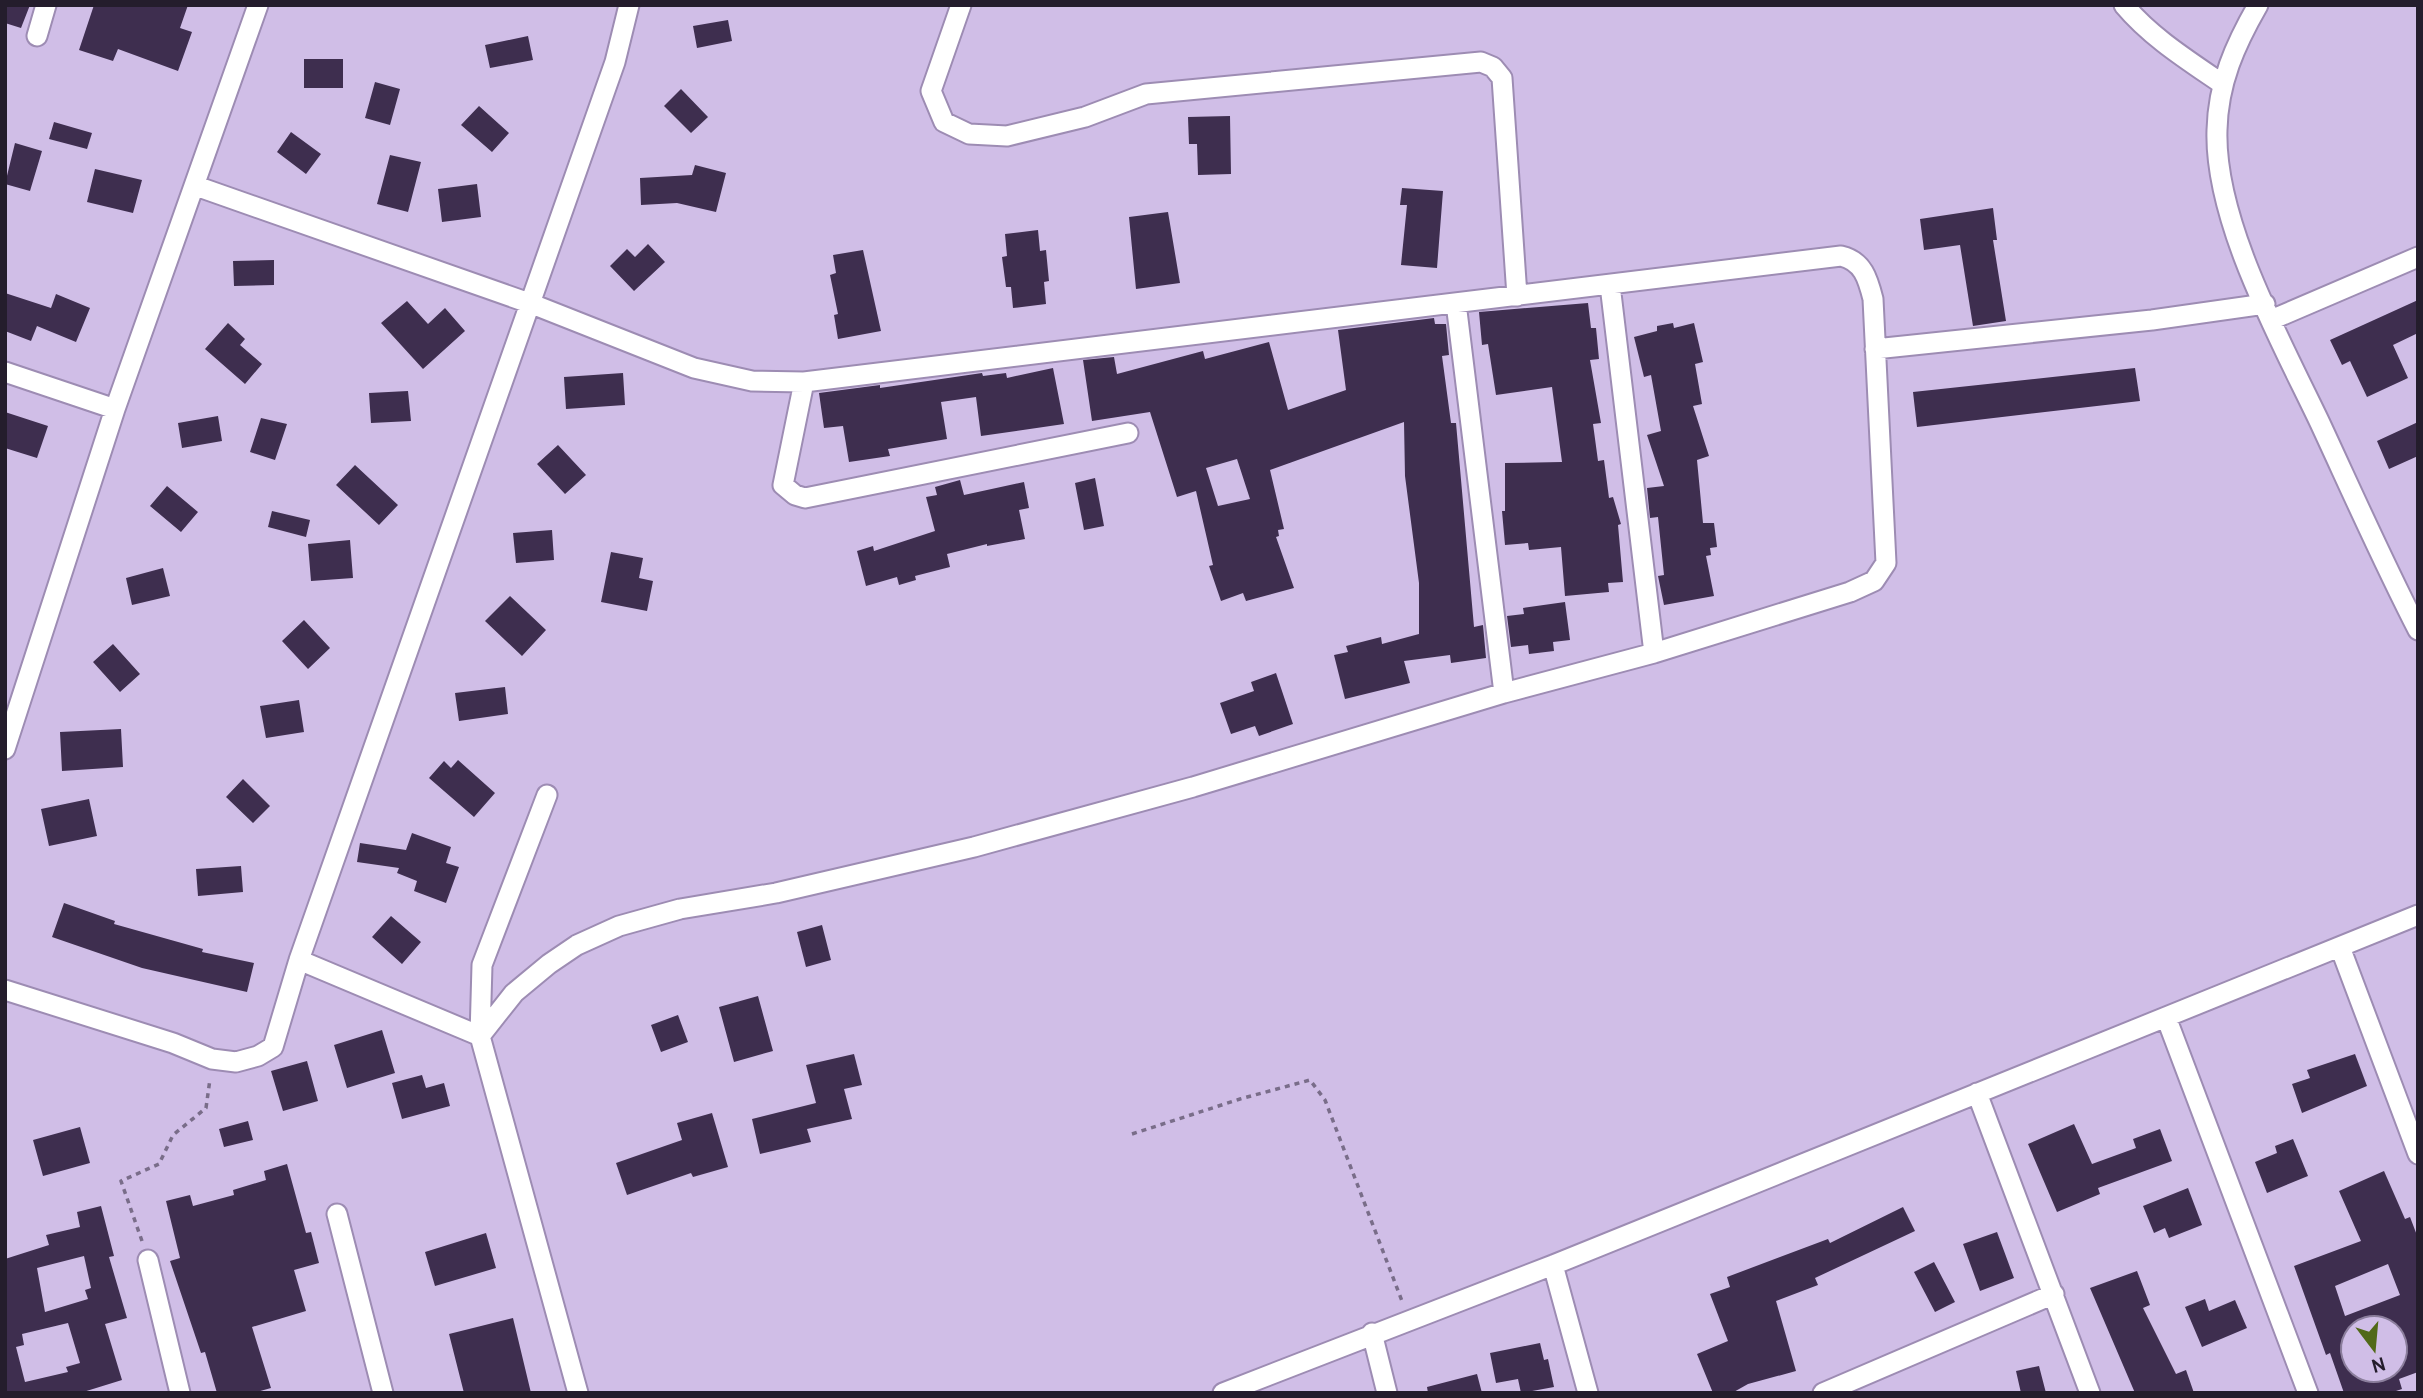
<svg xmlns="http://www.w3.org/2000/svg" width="2423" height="1398" viewBox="0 0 2423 1398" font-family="Overpass,sans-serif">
  <rect width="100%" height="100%" fill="#d0bee7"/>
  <!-- building -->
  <path fill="#3e2e4f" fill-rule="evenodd" d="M5,5H30L21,28L5,23Z
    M94,5H188L180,28L192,32L178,71L118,49L113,61L79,50Z
    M728,20L732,41L697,48L693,26Z
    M528,36L533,60L490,68L485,45Z
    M304,59H343V88H304Z
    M375,82L400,89L390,125L365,118Z
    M681,89L708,117L691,133L664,106Z
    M479,106L509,133L492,152L461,125Z
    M1230,116L1231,174L1198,175L1197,144H1189L1188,117Z
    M54,122L92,133L87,149L49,139Z
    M291,132L321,154L306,174L277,152Z
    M15,143L42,151L30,191L5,184Z
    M390,155L421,162L408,212L377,204Z
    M695,165L726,173L716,212L677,203L641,205L640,178L692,175Z
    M95,169L142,180L133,213L87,202Z
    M477,184L481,217L442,222L438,189Z
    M1402,188L1443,191L1437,268L1401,265L1407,205H1400Z
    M1993,208L1997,240H1993L2006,321L1973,326L1960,245L1924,250L1920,219Z
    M1168,212L1180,283L1136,289L1129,217Z
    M1038,230L1040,251L1046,250L1049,281L1044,282L1046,304L1013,308L1011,287H1006L1002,257L1007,256L1005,234Z
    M648,244L665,262L634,291L610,266L627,249L635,257Z
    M863,250L881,331L838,339L834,315L838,314L830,275L836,273L833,255Z
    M274,260V285L234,286L233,261Z
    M5,293L51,308L56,294L90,308L76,342L37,326L31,341L5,331Z
    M2418,300V333L2393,345L2408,378L2367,397L2350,361L2342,365L2330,340Z
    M407,301L428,324L445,308L465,331L423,369L381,323Z
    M1588,303L1591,328H1596L1599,359L1590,360L1601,423L1593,424L1598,461L1604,460L1609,498L1613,497L1621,524L1618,525L1623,582L1608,583L1609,592L1565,596L1561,547L1529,550L1528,543L1505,545L1502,511H1505V463L1562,462L1552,387L1496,395L1488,344L1482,345L1479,312Z
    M1434,318L1435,324H1446L1449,355L1442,356L1451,423H1456L1474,627L1483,625L1486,658L1451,663L1450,655L1404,661L1410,683L1345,699L1334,655L1348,652L1346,646L1381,637L1382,644L1419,634V583L1405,476L1404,422L1270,470L1284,529L1278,530L1279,536L1276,537L1294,588L1246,601L1243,593L1221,601L1209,566L1213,565L1196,491L1177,497L1150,412L1092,421L1083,360L1114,357L1117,374L1203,351L1205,359L1269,342L1288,410L1346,390L1338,330ZM1237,459L1250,499L1218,506L1206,468Z
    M228,323L245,339L240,345L262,364L245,384L205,349Z
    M1673,323L1674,328L1694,323L1703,362L1695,364L1702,404L1693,406L1709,456L1697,460L1703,523H1714L1717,547L1710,548L1711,555L1706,556L1714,596L1664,605L1658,576L1664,575L1658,517L1650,518L1647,488L1664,486L1647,435L1661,431L1651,375L1644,377L1634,337L1657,331V326Z
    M1053,368L1064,424L981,436L976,397L941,402L947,439L888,449L890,456L849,462L843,426L824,428L819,393L880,385V388L982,373L983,376L1006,373L1007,378Z
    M2135,368L2140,401L1917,427L1913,392Z
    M623,373L625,405L566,409L564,377Z
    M408,391L411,421L371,423L369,393Z
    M5,412L48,426L37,458L5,448Z
    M218,416L222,441L182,448L178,423Z
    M261,418L287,424L275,460L250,452Z
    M2418,422V456L2389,469L2377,441Z
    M558,445L586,475L565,494L537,464Z
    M355,465L398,505L379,525L336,485Z
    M1095,478L1104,526L1084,530L1075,483Z
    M960,480L964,495L1024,482L1029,508L1019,510L1025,539L987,546V544L947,554L950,567L915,576L916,580L899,585L897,577L866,586L857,551L873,546L874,551L935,531L926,497L937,495L935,487Z
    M167,486L198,512L181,532L150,506Z
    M272,511L310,520L306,537L268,527Z
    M552,530L554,560L516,563L513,533Z
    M350,540L353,578L311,581L308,544Z
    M611,552L643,558L639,578L653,581L647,611L601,602Z
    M163,568L170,596L132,605L126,578Z
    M510,596L546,630L522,656L485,621Z
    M1565,602L1570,640L1553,642L1554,651L1529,654L1528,645L1511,647L1507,616L1524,614L1523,608Z
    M304,620L330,648L308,669L282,641Z
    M113,644L140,674L120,692L93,662Z
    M1276,673L1293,724L1259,736L1255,726L1231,734L1220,703L1254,691L1251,682Z
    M505,687L508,714L459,721L455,693Z
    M299,700L304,732L266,738L260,706Z
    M121,729L123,767L62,771L60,732Z
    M458,760L495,793L474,817L429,778L444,761L451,768Z
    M243,779L270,806L253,823L226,797Z
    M89,799L97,836L49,846L41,809Z
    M412,833L451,847L446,863L459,867L446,903L414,891L417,881L397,873L399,868L357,862L360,843L406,850Z
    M241,866L243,892L198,896L196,869Z
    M64,903L115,921L114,924L203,949L202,952L254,963L247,992L142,968L52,937Z
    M391,916L421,942L402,964L372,937Z
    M822,925L831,960L806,967L797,932Z
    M758,996L773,1051L734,1062L719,1007Z
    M678,1015L688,1042L661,1052L651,1025Z
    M382,1030L395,1073L347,1088L334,1045Z
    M854,1054L862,1085L844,1089L852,1119L807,1129L811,1142L760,1154L752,1119L816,1103L806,1065Z
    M2355,1054L2367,1086L2302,1113L2292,1084L2310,1078L2307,1070Z
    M307,1061L318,1101L283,1111L271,1071Z
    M422,1075L426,1088L444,1083L450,1106L402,1119L392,1083Z
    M712,1113L728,1167L693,1177L691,1173L627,1195L616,1163L682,1140L677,1123Z
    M248,1121L253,1140L224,1147L219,1129Z
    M2074,1124L2092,1164L2136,1148L2133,1139L2160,1129L2172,1161L2098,1188L2100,1194L2057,1212L2028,1144Z
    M80,1127L90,1163L43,1176L33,1140Z
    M2293,1139L2308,1176L2267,1193L2255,1162L2277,1153L2275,1146Z
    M287,1164L306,1233L311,1232L319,1263L294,1270L306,1311L252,1327L271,1388L253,1393H217L205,1352L201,1353L170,1261L180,1258L166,1201L190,1195L193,1206L234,1195L233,1190L266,1180L264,1171Z
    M2384,1171L2405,1219L2410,1217L2418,1238V1372L2399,1379L2402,1389L2390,1393H2344L2330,1353L2326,1355L2294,1266L2361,1241L2339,1191ZM2388,1264L2400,1295L2345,1316L2335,1286ZM2353,1328H2395V1370H2353Z
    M2188,1188L2202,1225L2169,1238L2165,1228L2154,1233L2143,1206Z
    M101,1206L114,1256L109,1257L127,1318L105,1324L122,1380L80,1393H5V1259L49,1245L46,1235L80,1227L77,1212ZM84,1256L91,1288L85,1290L88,1299L45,1312L37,1268ZM68,1323L80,1363L66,1367L68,1372L25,1382L16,1347L24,1345L22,1334Z
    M1903,1207L1915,1231L1815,1278L1818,1285L1776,1301L1796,1371L1748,1384L1732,1393H1713L1697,1354L1728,1341L1710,1294L1730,1287L1727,1277L1828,1239L1830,1243Z
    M1997,1232L2014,1278L1980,1291L1963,1244Z
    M486,1233L496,1268L435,1286L425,1252Z
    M1934,1262L1955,1302L1935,1312L1914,1272Z
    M2137,1271L2150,1305L2143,1308L2176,1374L2186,1370L2194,1393H2135L2090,1288Z
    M2205,1299L2209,1311L2235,1300L2247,1328L2202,1347L2185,1307Z
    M513,1318L531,1393H464L449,1334Z
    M1540,1343L1544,1360L1548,1359L1554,1387L1521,1393L1518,1379L1496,1383L1490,1353Z
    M2039,1366L2046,1393H2021L2016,1371Z
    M1477,1374L1482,1393H1428L1427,1387Z"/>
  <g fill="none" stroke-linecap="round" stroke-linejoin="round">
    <!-- street casing -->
    <g stroke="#9d8cb3" stroke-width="23">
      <path id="street" d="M961,5L931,91L944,122L969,134L1007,136L1085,117L1146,94L1481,62L1493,67L1502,78L1517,296
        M2124,5C2151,37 2186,59 2221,83
        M2258,5C2235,45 2218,83 2217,130C2214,221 2281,341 2320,423C2352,492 2383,562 2418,630
        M37,36L46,5
        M196,186L532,304L694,368L752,381L804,382L1841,256C1863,261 1868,279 1873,299L1886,563L1874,581L1850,592L1654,653L1504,693L1193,787L974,847L776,893L680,909L619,926L577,945L549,964L514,993L480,1036
        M1610,285L1654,653
        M1456,303L1504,693
        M2271,320L2418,257
        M1875,349L2152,320L2265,304
        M5,372L115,409
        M804,382L783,485L795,495L805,498L1128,433
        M5,749L115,409L258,5
        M547,795L482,965L480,1036L578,1393
        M2340,947L2418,1154
        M299,960L480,1036
        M5,990L173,1043L212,1059L236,1062L258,1056L273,1047L299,960L615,62L629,5
        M2166,1017L2308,1393
        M1977,1093L2090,1393
        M337,1214L383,1393
        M148,1260L180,1393
        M1553,1265L1588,1393
        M1372,1333L1387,1393
        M1223,1393L1553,1265L2418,915
        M1823,1393L2054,1294"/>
    </g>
    <!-- path -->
    <path stroke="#796d89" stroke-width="3.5" stroke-dasharray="5 5" stroke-linecap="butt" d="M1132,1134L1240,1099L1310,1080L1325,1100L1402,1301
      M142,1241L121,1181L159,1164L173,1135L206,1108L210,1079"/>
    <!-- street -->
    <use href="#street" stroke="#fff" stroke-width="19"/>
  </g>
  <!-- border -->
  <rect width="2423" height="1398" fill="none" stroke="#241d2c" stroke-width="14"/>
  <!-- north arrow -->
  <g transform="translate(2374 1349) rotate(164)"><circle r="33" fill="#d0bee7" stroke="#8b7e9c" stroke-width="2"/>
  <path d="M0-5L12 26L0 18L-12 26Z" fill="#516918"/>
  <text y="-10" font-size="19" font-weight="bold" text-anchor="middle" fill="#241d2c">N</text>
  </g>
</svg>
